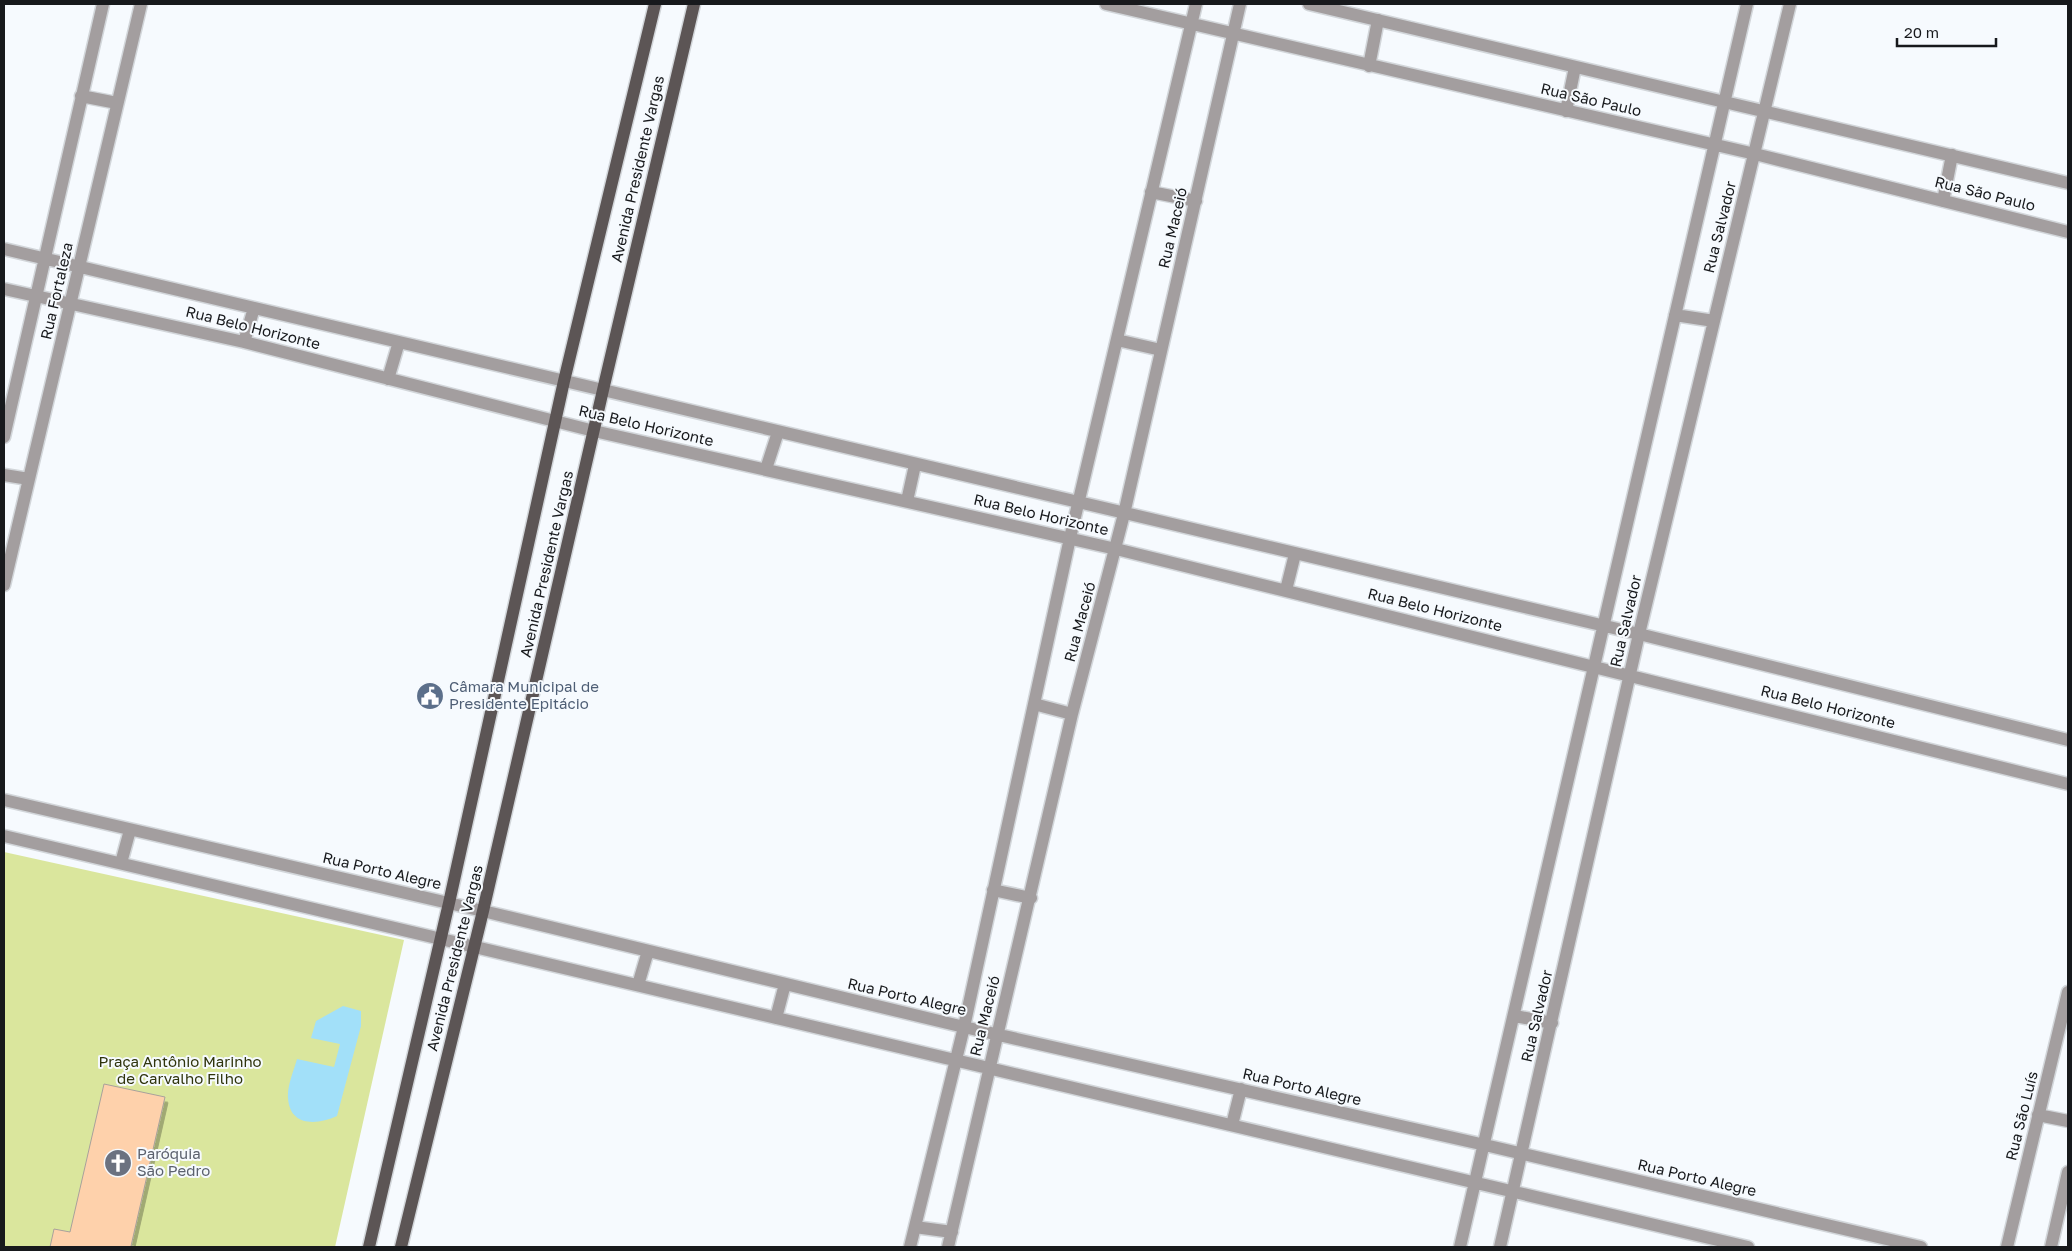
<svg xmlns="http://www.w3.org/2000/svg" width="2072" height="1251" viewBox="0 0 2072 1251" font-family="'Golos Text',sans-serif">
  <defs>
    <filter id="shadow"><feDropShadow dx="3" dy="5.5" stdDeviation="0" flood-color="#0004"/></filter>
  </defs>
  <rect width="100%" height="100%" fill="#f6fafe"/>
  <!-- green -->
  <path fill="#dae69d" d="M4,852L404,940L335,1247H4Z"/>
  <!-- water -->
  <path fill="#a2e0f9" d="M343,1006L361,1011V1026L337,1116C317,1125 290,1127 288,1098C287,1086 294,1070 297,1059L334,1067L340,1044L311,1038L316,1021Z"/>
  <!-- building -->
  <path fill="#fed1ab" stroke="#a8a19b" filter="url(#shadow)" d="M104,1084L165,1097L131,1246L137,1247H50L54,1229L70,1232Z"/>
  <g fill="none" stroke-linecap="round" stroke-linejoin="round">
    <!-- minor casing -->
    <g stroke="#d2d6da" stroke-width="15">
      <path id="minor" d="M1106,4L1755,154L2068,232
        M1309,4L2068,183
        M1369,66L1378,20
        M81,96L117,103
        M1566,111L1575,67
        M1151,192L1196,201
        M1943,201L1952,155
        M4,249L1639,634L2068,740
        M4,289L244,342L594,431L1116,549L2068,784
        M1675,315L1714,321
        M1117,340L1161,350
        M244,342L254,308
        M388,379L399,342
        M4,437L103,4
        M766,469L778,432
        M4,475L29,479
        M907,501L915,465
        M4,585L141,4
        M1286,590L1295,554
        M1034,704L1072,714
        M4,800L483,911L964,1027L1485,1145L1921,1247
        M4,836L1748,1247
        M121,863L130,830
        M993,890L1031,898
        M638,985L648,951
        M1515,1016L1552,1023
        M776,1018L785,984
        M2038,1115L2068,1121
        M1232,1125L1241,1089
        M915,1227L952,1232
        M910,1247L964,1027L1070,538L1196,4
        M948,1247L1072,714L1124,514L1240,4
        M1460,1247L1747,4
        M1500,1247L1639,634L1790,4
        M2007,1247L2068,992
        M2051,1247L2068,1172"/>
    </g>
    <!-- major casing -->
    <g stroke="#d2d6da" stroke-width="15">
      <path id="major" d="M369,1247L449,903L564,381L655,4
        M401,1247L483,911L603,390L694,4"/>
    </g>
    <!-- minor -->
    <use href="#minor" stroke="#a39e9f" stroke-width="12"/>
    <!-- major -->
    <use href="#major" stroke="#5c5555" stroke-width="12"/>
  </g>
  <!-- icons -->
  <defs>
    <g id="civic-disc" transform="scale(1.4375)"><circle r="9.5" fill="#5c6f8a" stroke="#f6fafe"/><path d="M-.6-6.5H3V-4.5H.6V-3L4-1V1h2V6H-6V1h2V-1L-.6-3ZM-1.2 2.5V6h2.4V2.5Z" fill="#fff"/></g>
    <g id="church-disc" transform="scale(1.4375)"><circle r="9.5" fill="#6b7280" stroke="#f6fafe"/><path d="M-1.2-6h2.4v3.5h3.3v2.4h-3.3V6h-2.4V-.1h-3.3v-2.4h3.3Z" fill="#fff"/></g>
  </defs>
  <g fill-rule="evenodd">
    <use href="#civic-disc" x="430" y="696"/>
    <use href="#church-disc" x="118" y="1163"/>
  </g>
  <g text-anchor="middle" stroke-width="4" stroke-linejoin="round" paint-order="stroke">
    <!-- street labels -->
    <g font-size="15" fill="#17191c" stroke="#f6fafe">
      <text transform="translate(1591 100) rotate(13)" y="5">Rua São Paulo</text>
      <text transform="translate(638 169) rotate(-77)" y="5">Avenida Presidente Vargas</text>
      <text transform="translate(1985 194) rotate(14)" y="5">Rua São Paulo</text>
      <text transform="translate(1720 227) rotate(-76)" y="5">Rua Salvador</text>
      <text transform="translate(1173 228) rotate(-77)" y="5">Rua Maceió</text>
      <text transform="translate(57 291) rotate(-77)" y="5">Rua Fortaleza</text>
      <text transform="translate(253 328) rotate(14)" y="5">Rua Belo Horizonte</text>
      <text transform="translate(646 426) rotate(13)" y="5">Rua Belo Horizonte</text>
      <text transform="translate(1041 515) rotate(13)" y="5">Rua Belo Horizonte</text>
      <text transform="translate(547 564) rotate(-77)" y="5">Avenida Presidente Vargas</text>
      <text transform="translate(1435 610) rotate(14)" y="5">Rua Belo Horizonte</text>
      <text transform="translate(1626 621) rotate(-77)" y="5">Rua Salvador</text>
      <text transform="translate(1080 622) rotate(-75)" y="5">Rua Maceió</text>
      <text transform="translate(1828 707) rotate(14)" y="5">Rua Belo Horizonte</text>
      <text transform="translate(382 871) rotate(13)" y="5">Rua Porto Alegre</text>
      <text transform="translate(455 958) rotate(-76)" y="5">Avenida Presidente Vargas</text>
      <text transform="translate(907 997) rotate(13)" y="5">Rua Porto Alegre</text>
      <text transform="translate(985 1016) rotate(-76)" y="5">Rua Maceió</text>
      <text transform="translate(1537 1016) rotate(-77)" y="5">Rua Salvador</text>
      <text transform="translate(1302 1087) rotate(13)" y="5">Rua Porto Alegre</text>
      <text transform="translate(2022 1116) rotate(-76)" y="5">Rua São Luís</text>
      <text transform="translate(1697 1178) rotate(13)" y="5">Rua Porto Alegre</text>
    </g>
    <!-- service labels -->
    <g font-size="15" fill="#4e5e75" stroke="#f6fafe" text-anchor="start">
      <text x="449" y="692">Câmara Municipal de<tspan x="449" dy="17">Presidente Epitácio</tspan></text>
    </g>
    <!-- park labels -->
    <g font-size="15" fill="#2f340c" stroke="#f6fafe">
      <text x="180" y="1067">Praça Antônio Marinho<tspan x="180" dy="17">de Carvalho Filho</tspan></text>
    </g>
    <!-- worship labels -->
    <g font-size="15" fill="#5b616d" stroke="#f6fafe" text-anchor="start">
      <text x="137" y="1159">Paróquia<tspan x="137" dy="17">São Pedro</tspan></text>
    </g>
  </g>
  <!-- border -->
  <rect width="2072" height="1251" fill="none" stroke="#17191c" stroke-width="10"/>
  <!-- scale -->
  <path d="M1897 38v8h99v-8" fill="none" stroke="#17191c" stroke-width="2.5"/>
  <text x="1904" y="38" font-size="15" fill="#17191c" stroke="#f6fafe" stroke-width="4" paint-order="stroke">20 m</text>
</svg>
